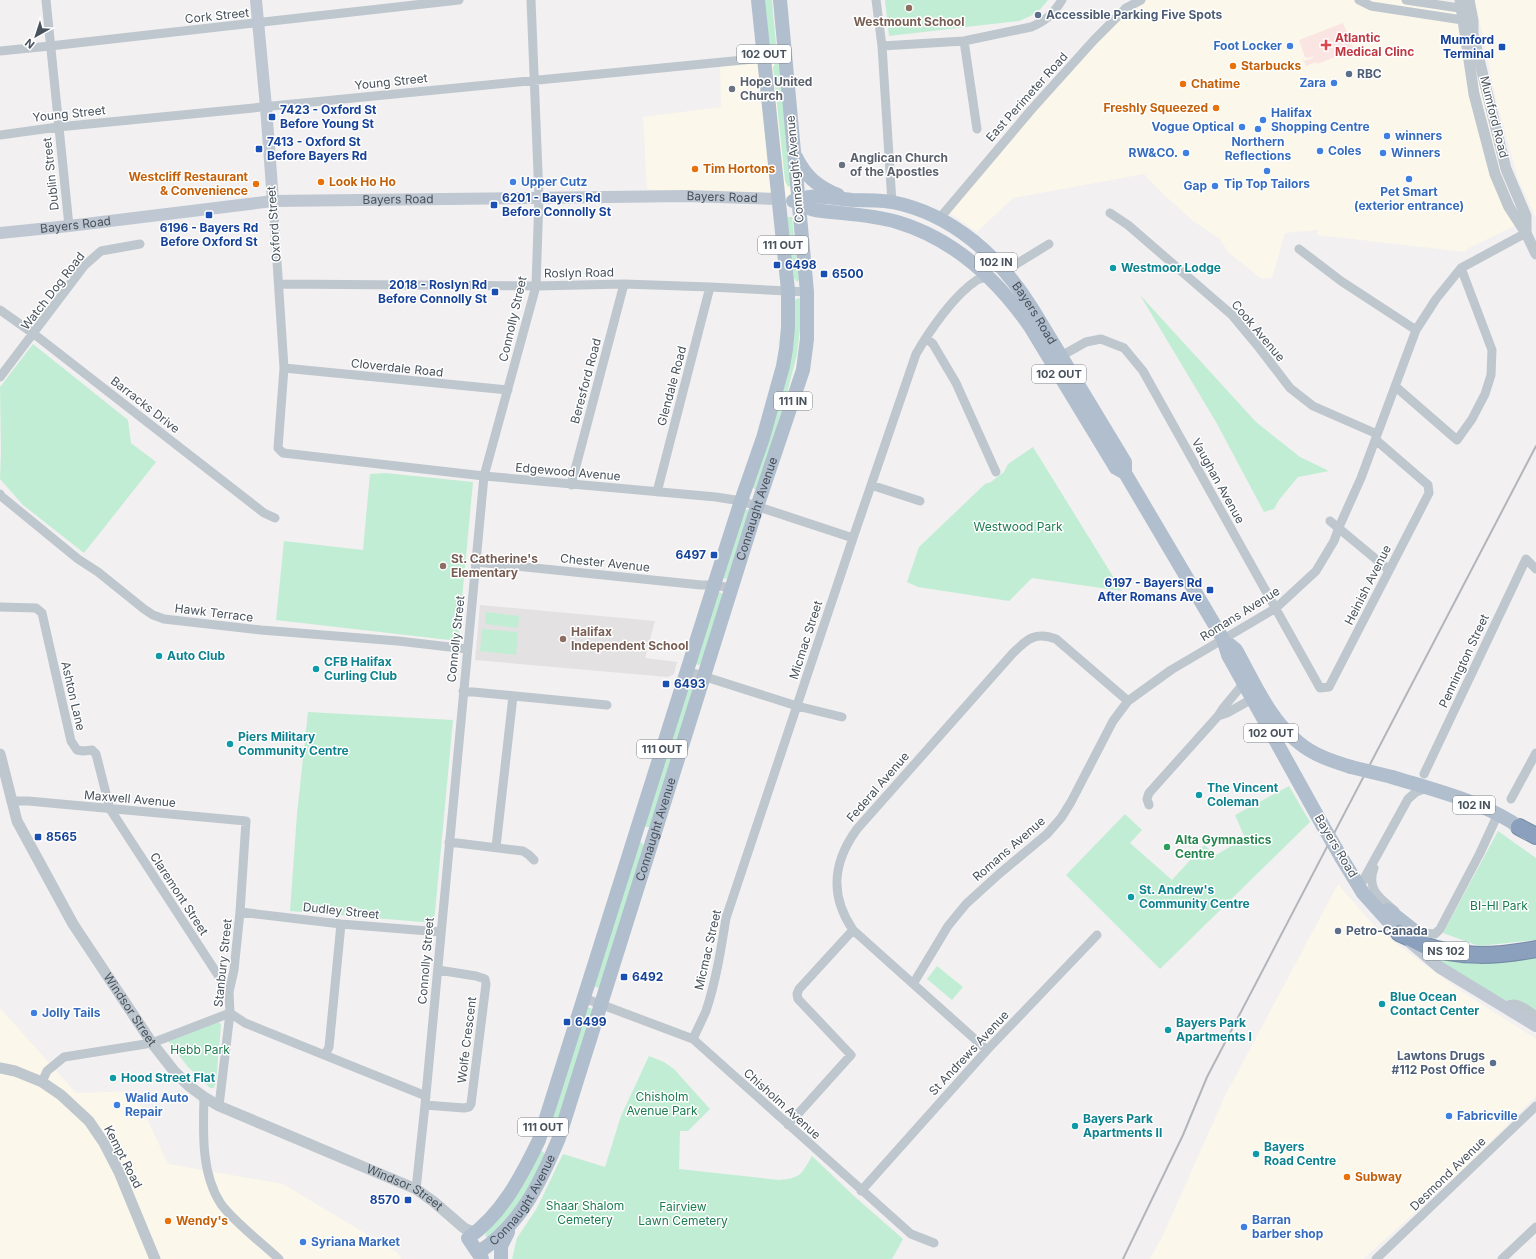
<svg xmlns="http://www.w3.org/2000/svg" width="1536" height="1259" viewBox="0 0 1536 1259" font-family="Inter,sans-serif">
  <rect width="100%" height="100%" fill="#f2f0f0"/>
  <!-- commercial -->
  <path fill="#fbf7ea" d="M1141,0H1406L1471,10L1487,119L1503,180L1522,222L1469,248L1465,252L1317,235L1318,230L1285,233L1272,278L1262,279L1228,252L1220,239L1193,221L1162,193L1144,174L1013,198L977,232L947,211L1094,40Z
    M1475,0H1536V218L1518,179L1496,99Z
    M775,52L792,204L647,189L643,117L721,107L720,61Z
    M1338,884L1377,929L1458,989L1536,1039V1096L1461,1171L1363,1259H1150L1164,1233L1225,1096Z
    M0,1008L76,1093L134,1091L168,1164L283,1184L398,1253L401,1259H0Z"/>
  <!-- education -->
  <path fill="#e3e1e1" d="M480,605L655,621L645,658L677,662L674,674L668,677L475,660Z"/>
  <!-- medical -->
  <path fill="#fae5e2" d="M1343,23L1354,50L1317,64L1316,62L1306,66L1302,57L1305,61L1314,57V56L1308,58L1305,57L1299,40Z"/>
  <!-- green -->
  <path fill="#c1edd4" d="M764,0H772L776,44L774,47H771L769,45Z
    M885,0H1048L1037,13L1019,21L889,36Z
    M775,64H778L780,66L791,180L790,186L788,187L785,181L773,67Z
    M787,217H792L799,280L797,282L794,278Z
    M1140,295L1256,422L1300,457L1329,471L1298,477L1279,500L1274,509L1264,512L1216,422Z
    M799,298L802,300L803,304L797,354L788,389L758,488L756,490L752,487L794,302L796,299Z
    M33,344L128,420L131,443L156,462L84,553L23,505L0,479L1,452L0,387Z
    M1033,447L1122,591L1032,578L1009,601L918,587L907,582L919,547L985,484L991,482L1004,472L1008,464Z
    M385,473L473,482L458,641L276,620L284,541L363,550L370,474Z
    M747,509L749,511L727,579L723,578L744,510Z
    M718,592L722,593L723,596L701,664L698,665L695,664Z
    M486,612L519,616L518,628L485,624Z
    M482,629L518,632L516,655L480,651Z
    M687,683L694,685L650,827H644Z
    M308,712L453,720L434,923L290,911L297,814Z
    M1289,786L1310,822L1160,969L1066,875L1125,814L1142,830L1130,843L1172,880L1204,845L1216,855L1245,838L1235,815Z
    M1498,831L1536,858V940L1479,946L1443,933Z
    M641,842L644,846L601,987L598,988L594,986L638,843Z
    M1427,948L1536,955V1012L1515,1000L1503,1001L1439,962Z
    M937,966L963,987L952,1000L927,979Z
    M587,1008H591L593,1013L553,1134L551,1136L548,1135Z
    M218,1022L220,1023L221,1025L216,1083L214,1088H210L188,1067L168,1041Z
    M649,1056L664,1062L674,1069L710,1109L688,1131H680L679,1169L779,1180C801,1178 801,1175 812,1156L854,1196L903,1239L892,1259H512L517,1238L537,1208L563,1154L605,1167L621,1116Z
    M542,1151L544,1153V1159C529,1186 514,1219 488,1238L485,1236L486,1232L539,1152Z"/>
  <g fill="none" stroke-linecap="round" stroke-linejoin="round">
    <!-- motorway casing -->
    <g stroke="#758ba8" stroke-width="18">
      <path id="motorway" d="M1519,827L1536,836
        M1399,933C1408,937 1416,941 1424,945C1460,959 1499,956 1536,949"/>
    </g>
    <!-- minor -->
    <path stroke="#bec6ce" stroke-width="9" d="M46,0L69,226
      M876,0L882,46L892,203
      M1359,0L1371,6L1469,21
      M1406,0L1466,9
      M964,41L977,129
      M882,46L964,41L1031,27C1046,21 1054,13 1062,0
      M0,51L50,46L459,0
      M0,135L58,127L764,58L785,54
      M273,201L284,368L278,448L283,453L484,476L716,497L741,501L853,538
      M1110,213L1128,225L1232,315L1257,345L1290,388L1313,406L1377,434
      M939,219L1031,110L1094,40L1126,8L1141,0
      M1299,249L1341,281L1416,330
      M1005,271L1049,244
      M279,284L536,286L624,284L710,287L807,292
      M0,310L34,334L264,513L275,518
      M926,338L933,344L956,383L996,472
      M1061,356L1086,342L1101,339L1124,348L1143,371L1320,688L1329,687L1429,493L1428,485L1376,440
      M284,368L508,390
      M0,377L84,266L101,251L140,244
      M1396,387L1457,440L1472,419L1485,394L1491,375L1492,350L1461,268
      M571,485L624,284
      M871,485L920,501
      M657,492L710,287
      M0,494L1,496L78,559L98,572L144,609L153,615L164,619L261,630L398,641L467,649
      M1330,521L1389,570
      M476,562L701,585H714L731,588
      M0,607L36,608L42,613L71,741L77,750L83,751L92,750L96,754L110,809L229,992
      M687,671L797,706L842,717
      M463,691L607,705
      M1218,716L1227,713L1252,699
      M1424,774L1526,559L1536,569
      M1511,799L1536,753
      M11,801H28L246,821L240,912L234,970L229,992L230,1013L219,1106
      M1149,805L1147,799L1149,793L1218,716L1224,707L1243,684
      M449,842L523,851L529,855L534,860
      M496,847L513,696
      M1374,868C1366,890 1380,898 1395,911
      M1360,886L1408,799L1416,792L1427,788
      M240,912L341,924L441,932
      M1416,932L1435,934L1440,929L1480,853L1498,814
      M913,984L948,926L966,904L999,874L1047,834L1061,818L1071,802L1113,721L1128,701L1171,670L1276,608L1316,571L1334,541L1339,527L1361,478L1416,330L1436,299L1461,268L1526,233
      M584,998L693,1039L911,1234L934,1243
      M1504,1007C1517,999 1525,1009 1536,1016
      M230,1013L245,1023L426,1096
      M693,1039C697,1030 702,1020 706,1011C716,981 721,949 726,918L853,538L916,354C930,330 954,295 977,280C981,278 986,278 989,277
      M987,1050L853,930C829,895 833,862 857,829L1013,653C1027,639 1036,631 1056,639L1128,701
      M325,1055L329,1047L341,924
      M42,1082L47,1071L64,1057L152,1043L230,1013
      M204,1097C203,1132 201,1174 221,1204C234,1222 262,1243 279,1259
      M425,1105L464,1108L469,1107L471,1104L486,984L485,979L476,976L438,970
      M788,1125L851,1055L798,999L797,994L799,989L853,930
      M416,1189L425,1105L484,476L536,286L539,197L531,0
      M861,1191L987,1050L1097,935
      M1376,1259L1536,1106
      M1502,1259L1536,1227"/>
    <!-- tertiary -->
    <g stroke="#bec6ce" stroke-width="11">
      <path d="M1460,0L1474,94L1495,174L1509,207L1526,233L1536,254"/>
      <path d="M1469,0L1473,21V34L1485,84L1506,169L1526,216V232"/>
      <path id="s1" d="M0,754L17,821L73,924L152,1043L174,1071L189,1086L204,1097L219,1106L416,1189L434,1202L464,1228L476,1233"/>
      <path d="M0,1068L15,1071L42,1082L61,1095L89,1121L104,1143L119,1172L155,1259"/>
    </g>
    <!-- secondary -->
    <g stroke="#bec7d2" stroke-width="12">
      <path d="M256,0L266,107L273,201"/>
      <path id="s2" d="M0,233L69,226L273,201L686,196L778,199"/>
      <path d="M1411,943L1439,967L1536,1026"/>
    </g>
    <!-- primary -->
    <g stroke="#b1becd" stroke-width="14">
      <path d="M796,157C805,176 818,187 838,195"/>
      <path d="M793,201C801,202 807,209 815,210C842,214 870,214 897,222C954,239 998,280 1031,328L1116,468L1125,473"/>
      <path id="s3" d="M798,201C802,200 806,198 809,197C819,195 841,199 852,200C865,200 879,200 892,202C953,214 1001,258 1033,310L1125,462V473L1223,639L1228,655L1323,826"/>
      <path d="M1230,645L1236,650C1254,682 1269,719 1298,742C1313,755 1332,761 1351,767"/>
      <path d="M1392,777C1434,790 1493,804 1527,833"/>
      <path d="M1341,857L1363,893L1399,933"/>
      <path d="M1388,910L1416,932"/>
      <path id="s4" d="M479,1252C521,1224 540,1183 559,1138L757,507L803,370L807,339V292L780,0"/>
      <path d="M482,1259L468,1238C502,1214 521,1177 539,1140L714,585L741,501L763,438L783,366L786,349L788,327V290L758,0"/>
      <path d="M501,1259V1246L508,1232"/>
    </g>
    <!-- motorway -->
    <use href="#motorway" stroke="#8aa0bc" stroke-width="16"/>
    <!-- rail -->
    <path stroke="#b2b5ba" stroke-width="2" d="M1123,1259L1183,1135L1207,1077L1536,446"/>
    <!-- primary-bridge -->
    <path stroke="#b1becd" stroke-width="14" d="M1351,767L1392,777
      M1323,826L1341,857"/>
  </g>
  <!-- markers -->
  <g fill="#8d6e63" stroke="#fff" stroke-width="1.5">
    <circle cx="909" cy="8" r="4"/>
    <circle cx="443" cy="566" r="4"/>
    <circle cx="563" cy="639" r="4"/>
  </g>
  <g fill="#5c6f8a" stroke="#fff" stroke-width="1.5">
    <circle cx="1038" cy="15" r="4"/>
    <circle cx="1349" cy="74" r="4"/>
    <circle cx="1338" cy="931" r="4"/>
    <circle cx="1493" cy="1063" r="4"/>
  </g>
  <path fill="#e0444e" stroke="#fff" stroke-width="1.5" d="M1324 39h4v4h4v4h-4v4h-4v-4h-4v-4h4z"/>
  <g fill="#3f7fe0" stroke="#fff" stroke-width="1.5">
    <circle cx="1290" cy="46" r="4"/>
    <circle cx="1334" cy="83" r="4"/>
    <circle cx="1263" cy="120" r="4"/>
    <circle cx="1242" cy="127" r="4"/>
    <circle cx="1258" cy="129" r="4"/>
    <circle cx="1387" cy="136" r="4"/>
    <circle cx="1320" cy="151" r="4"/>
    <circle cx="1186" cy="153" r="4"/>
    <circle cx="1383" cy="153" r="4"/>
    <circle cx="1267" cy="171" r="4"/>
    <circle cx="1409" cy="179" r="4"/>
    <circle cx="513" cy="182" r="4"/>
    <circle cx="1215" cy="186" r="4"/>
    <circle cx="34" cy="1013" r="4"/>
    <circle cx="117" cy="1105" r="4"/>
    <circle cx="1449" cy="1116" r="4"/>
    <circle cx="1244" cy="1227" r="4"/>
    <circle cx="303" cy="1242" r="4"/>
  </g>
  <g fill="#1a4fb4" stroke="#fff" stroke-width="1.5">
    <rect x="1498" y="43" width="8" height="8" rx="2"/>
    <rect x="268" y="113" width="8" height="8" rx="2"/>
    <rect x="255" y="145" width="8" height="8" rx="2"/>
    <rect x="490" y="201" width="8" height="8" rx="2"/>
    <rect x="205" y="211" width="8" height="8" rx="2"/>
    <rect x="773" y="261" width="8" height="8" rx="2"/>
    <rect x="820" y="270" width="8" height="8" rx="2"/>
    <rect x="491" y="288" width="8" height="8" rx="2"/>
    <rect x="710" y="551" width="8" height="8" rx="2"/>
    <rect x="1206" y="586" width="8" height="8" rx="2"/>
    <rect x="662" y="680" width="8" height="8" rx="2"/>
    <rect x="34" y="833" width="8" height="8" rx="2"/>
    <rect x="620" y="973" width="8" height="8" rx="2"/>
    <rect x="563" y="1018" width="8" height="8" rx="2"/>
    <rect x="404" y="1196" width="8" height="8" rx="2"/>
  </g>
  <g fill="#e8710a" stroke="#fff" stroke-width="1.5">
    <circle cx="1233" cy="66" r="4"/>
    <circle cx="1183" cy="84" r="4"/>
    <circle cx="1216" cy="108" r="4"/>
    <circle cx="695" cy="169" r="4"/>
    <circle cx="321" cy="182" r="4"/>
    <circle cx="256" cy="184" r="4"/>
    <circle cx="1347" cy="1177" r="4"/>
    <circle cx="168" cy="1221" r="4"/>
  </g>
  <g fill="#6b7280" stroke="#fff" stroke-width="1.5">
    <circle cx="732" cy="89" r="4"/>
    <circle cx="842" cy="165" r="4"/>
  </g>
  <g fill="#0f9aa8" stroke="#fff" stroke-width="1.5">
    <circle cx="1113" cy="268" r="4"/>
    <circle cx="159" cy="656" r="4"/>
    <circle cx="316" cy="669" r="4"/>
    <circle cx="230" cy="744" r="4"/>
    <circle cx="1199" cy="795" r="4"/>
    <circle cx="1131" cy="897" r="4"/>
    <circle cx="1382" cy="1004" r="4"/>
    <circle cx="1168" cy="1030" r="4"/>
    <circle cx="113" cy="1078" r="4"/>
    <circle cx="1075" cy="1126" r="4"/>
    <circle cx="1256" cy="1154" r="4"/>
  </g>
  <circle fill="#2e9e5b" stroke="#fff" stroke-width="1.5" cx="1167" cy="847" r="4"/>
  <g text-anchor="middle" stroke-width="3" stroke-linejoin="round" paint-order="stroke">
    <!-- shield labels -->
    <g fill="#fff" stroke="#7f868d" stroke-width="1">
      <rect x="737" y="45" width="54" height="18" rx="3"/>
      <rect x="758" y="236" width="50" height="18" rx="3"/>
      <rect x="975" y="253" width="42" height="18" rx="3"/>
      <rect x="1032" y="365" width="54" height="18" rx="3"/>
      <rect x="774" y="392" width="38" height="18" rx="3"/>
      <rect x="1244" y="724" width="54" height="18" rx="3"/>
      <rect x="637" y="740" width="50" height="18" rx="3"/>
      <rect x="1453" y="796" width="42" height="18" rx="3"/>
      <rect x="1423" y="942" width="46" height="18" rx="3"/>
      <rect x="518" y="1118" width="50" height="18" rx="3"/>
    </g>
    <g font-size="11" font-weight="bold" fill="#48525c">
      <text x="764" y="58">102 OUT</text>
      <text x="783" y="249">111 OUT</text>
      <text x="996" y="266">102 IN</text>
      <text x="1059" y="378">102 OUT</text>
      <text x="793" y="405">111 IN</text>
      <text x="1271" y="737">102 OUT</text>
      <text x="662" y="753">111 OUT</text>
      <text x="1474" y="809">102 IN</text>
      <text x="1446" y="955">NS 102</text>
      <text x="543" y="1131">111 OUT</text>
    </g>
    <!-- service labels -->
    <g font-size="12" font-weight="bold" fill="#4e5e75" stroke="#fff" text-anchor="start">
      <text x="1046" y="19">Accessible Parking Five Spots</text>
      <text x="1357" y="78">RBC</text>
      <text x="1346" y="935">Petro-Canada</text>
      <text x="1485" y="1060" text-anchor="end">Lawtons Drugs<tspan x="1485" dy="14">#112 Post Office</tspan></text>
    </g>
    <!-- street labels -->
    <g font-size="12" fill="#48525c" stroke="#fff">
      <text transform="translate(217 16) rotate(-6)" y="4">Cork Street</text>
      <text transform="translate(391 82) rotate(-6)" y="4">Young Street</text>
      <text transform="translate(1027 97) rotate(-48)" y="4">East Perimeter Road</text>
      <text transform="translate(69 114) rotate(-6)" y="4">Young Street</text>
      <text transform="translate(1494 117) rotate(76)" y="4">Mumford Road</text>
      <text transform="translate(795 169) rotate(-95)" y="4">Connaught Avenue</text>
      <text transform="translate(51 174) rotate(-96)" y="4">Dublin Street</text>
      <text dy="4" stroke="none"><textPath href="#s2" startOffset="724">Bayers Road</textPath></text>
      <text dy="4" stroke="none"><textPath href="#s2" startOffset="400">Bayers Road</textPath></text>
      <text transform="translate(274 224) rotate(-94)" y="4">Oxford Street</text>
      <text dy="4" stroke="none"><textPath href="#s2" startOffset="76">Bayers Road</textPath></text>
      <text transform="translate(579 273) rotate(-1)" y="4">Roslyn Road</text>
      <text transform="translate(53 291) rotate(-52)" y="4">Watch Dog Road</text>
      <text dy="4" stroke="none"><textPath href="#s3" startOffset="281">Bayers Road</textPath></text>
      <text transform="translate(513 319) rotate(-77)" y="4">Connolly Street</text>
      <text transform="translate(1258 331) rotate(50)" y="4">Cook Avenue</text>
      <text transform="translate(397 368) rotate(6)" y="4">Cloverdale Road</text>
      <text transform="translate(586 381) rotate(-75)" y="4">Beresford Road</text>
      <text transform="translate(672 386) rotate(-75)" y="4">Glendale Road</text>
      <text transform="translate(145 405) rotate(38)" y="4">Barracks Drive</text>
      <text transform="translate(568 472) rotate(5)" y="4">Edgewood Avenue</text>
      <text transform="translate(1218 481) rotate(61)" y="4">Vaughan Avenue</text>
      <text dy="4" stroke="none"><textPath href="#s4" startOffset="801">Connaught Avenue</textPath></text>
      <text transform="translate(605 563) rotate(6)" y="4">Chester Avenue</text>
      <text transform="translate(1368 585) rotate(-63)" y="4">Heinish Avenue</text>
      <text transform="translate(214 613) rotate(7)" y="4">Hawk Terrace</text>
      <text transform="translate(1240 614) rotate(-32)" y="4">Romans Avenue</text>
      <text transform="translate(456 639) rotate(-84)" y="4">Connolly Street</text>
      <text transform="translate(806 640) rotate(-72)" y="4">Micmac Street</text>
      <text transform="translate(1464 661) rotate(-65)" y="4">Pennington Street</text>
      <text transform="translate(73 696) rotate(77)" y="4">Ashton Lane</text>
      <text transform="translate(878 787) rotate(-49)" y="4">Federal Avenue</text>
      <text transform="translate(130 799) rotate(5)" y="4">Maxwell Avenue</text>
      <text dy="4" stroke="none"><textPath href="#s4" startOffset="465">Connaught Avenue</textPath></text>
      <text transform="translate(1336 846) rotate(59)" y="4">Bayers Road</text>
      <text transform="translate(1009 849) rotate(-41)" y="4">Romans Avenue</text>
      <text transform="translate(179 894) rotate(57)" y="4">Claremont Street</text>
      <text transform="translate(341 911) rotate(6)" y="4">Dudley Street</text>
      <text transform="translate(708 950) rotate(-77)" y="4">Micmac Street</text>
      <text transform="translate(426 961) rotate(-85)" y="4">Connolly Street</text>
      <text transform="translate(223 963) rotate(-84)" y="4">Stanbury Street</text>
      <text dy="4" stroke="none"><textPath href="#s1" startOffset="289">Windsor Street</textPath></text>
      <text transform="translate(467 1040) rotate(-83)" y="4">Wolfe Crescent</text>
      <text transform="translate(969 1053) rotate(-47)" y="4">St Andrews Avenue</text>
      <text transform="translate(782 1104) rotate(42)" y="4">Chisholm Avenue</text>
      <text transform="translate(123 1157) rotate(63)" y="4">Kempt Road</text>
      <text transform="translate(1448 1174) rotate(-44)" y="4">Desmond Avenue</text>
      <text dy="4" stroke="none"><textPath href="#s1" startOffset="625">Windsor Street</textPath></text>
      <text dy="4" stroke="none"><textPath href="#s4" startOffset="69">Connaught Avenue</textPath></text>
    </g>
    <!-- education labels -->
    <g font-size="12" font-weight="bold" fill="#785e54" stroke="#fff" text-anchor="start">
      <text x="909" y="26" text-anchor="middle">Westmount School</text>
      <text x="451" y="563">St. Catherine's<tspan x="451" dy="14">Elementary</tspan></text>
      <text x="571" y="636">Halifax<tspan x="571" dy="14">Independent School</tspan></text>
    </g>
    <!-- health labels -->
    <g font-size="12" font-weight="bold" fill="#be3a42" stroke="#fff" text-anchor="start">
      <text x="1335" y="42">Atlantic<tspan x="1335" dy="14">Medical Clinc</tspan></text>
    </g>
    <!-- transit labels -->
    <g font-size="12" font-weight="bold" fill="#164399" stroke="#fff" text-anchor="start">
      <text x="1494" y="44" text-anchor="end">Mumford<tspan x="1494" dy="14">Terminal</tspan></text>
      <text x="280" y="114">7423 - Oxford St<tspan x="280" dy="14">Before Young St</tspan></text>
      <text x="267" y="146">7413 - Oxford St<tspan x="267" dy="14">Before Bayers Rd</tspan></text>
      <text x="502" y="202">6201 - Bayers Rd<tspan x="502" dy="14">Before Connolly St</tspan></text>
      <text x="209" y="232" text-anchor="middle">6196 - Bayers Rd<tspan x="209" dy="14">Before Oxford St</tspan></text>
      <text x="785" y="269">6498</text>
      <text x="832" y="278">6500</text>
      <text x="487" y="289" text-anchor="end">2018 - Roslyn Rd<tspan x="487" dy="14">Before Connolly St</tspan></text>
      <text x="706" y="559" text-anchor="end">6497</text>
      <text x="1202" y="587" text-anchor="end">6197 - Bayers Rd<tspan x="1202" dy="14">After Romans Ave</tspan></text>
      <text x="674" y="688">6493</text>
      <text x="46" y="841">8565</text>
      <text x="632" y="981">6492</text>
      <text x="575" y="1026">6499</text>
      <text x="400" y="1204" text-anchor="end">8570</text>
    </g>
    <!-- shop labels -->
    <g font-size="12" font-weight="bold" fill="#366cbe" stroke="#fff" text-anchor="start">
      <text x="1282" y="50" text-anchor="end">Foot Locker</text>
      <text x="1326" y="87" text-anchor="end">Zara</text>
      <text x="1271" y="117">Halifax<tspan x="1271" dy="14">Shopping Centre</tspan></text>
      <text x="1234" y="131" text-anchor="end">Vogue Optical</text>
      <text x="1395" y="140">winners</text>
      <text x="1258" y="146" text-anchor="middle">Northern<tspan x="1258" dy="14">Reflections</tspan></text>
      <text x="1328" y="155">Coles</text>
      <text x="1178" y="157" text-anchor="end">RW&amp;CO.</text>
      <text x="1391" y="157">Winners</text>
      <text x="521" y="186">Upper Cutz</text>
      <text x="1267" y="188" text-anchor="middle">Tip Top Tailors</text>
      <text x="1207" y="190" text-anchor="end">Gap</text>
      <text x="1409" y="196" text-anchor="middle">Pet Smart<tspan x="1409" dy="14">(exterior entrance)</tspan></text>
      <text x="42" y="1017">Jolly Tails</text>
      <text x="125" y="1102">Walid Auto<tspan x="125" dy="14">Repair</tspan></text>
      <text x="1457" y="1120">Fabricville</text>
      <text x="1252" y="1224">Barran<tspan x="1252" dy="14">barber shop</tspan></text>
      <text x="311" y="1246">Syriana Market</text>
    </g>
    <!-- food labels -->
    <g font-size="12" font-weight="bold" fill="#c56008" stroke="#fff" text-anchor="start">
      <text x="1241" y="70">Starbucks</text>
      <text x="1191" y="88">Chatime</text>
      <text x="1208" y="112" text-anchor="end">Freshly Squeezed</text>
      <text x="703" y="173">Tim Hortons</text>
      <text x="248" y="181" text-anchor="end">Westcliff Restaurant<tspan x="248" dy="14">&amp; Convenience</tspan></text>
      <text x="329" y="186">Look Ho Ho</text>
      <text x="1355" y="1181">Subway</text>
      <text x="176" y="1225">Wendy's</text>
    </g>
    <!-- worship labels -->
    <g font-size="12" font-weight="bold" fill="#5b616d" stroke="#fff" text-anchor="start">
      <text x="740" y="86">Hope United<tspan x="740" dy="14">Church</tspan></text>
      <text x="850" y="162">Anglican Church<tspan x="850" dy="14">of the Apostles</tspan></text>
    </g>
    <!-- culture labels -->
    <g font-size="12" font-weight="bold" fill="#0d838f" stroke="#fff" text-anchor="start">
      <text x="1121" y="272">Westmoor Lodge</text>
      <text x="167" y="660">Auto Club</text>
      <text x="324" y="666">CFB Halifax<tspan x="324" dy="14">Curling Club</tspan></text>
      <text x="238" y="741">Piers Military<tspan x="238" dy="14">Community Centre</tspan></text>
      <text x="1207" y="792">The Vincent<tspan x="1207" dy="14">Coleman</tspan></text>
      <text x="1139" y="894">St. Andrew's<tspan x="1139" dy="14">Community Centre</tspan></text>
      <text x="1390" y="1001">Blue Ocean<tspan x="1390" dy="14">Contact Center</tspan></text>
      <text x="1176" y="1027">Bayers Park<tspan x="1176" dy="14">Apartments I</tspan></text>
      <text x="121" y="1082">Hood Street Flat</text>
      <text x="1083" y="1123">Bayers Park<tspan x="1083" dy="14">Apartments II</tspan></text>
      <text x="1264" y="1151">Bayers<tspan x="1264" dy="14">Road Centre</tspan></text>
    </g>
    <!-- park labels -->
    <g font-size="12" fill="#1c7b50" stroke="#fff">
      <text x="1018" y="531">Westwood Park</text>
      <text x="1499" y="910">BI-HI Park</text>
      <text x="200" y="1054">Hebb Park</text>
      <text x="662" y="1101">Chisholm<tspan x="662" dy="14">Avenue Park</tspan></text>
      <text x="585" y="1210">Shaar Shalom<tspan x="585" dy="14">Cemetery</tspan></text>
      <text x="683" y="1211">Fairview<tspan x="683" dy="14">Lawn Cemetery</tspan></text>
    </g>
    <!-- leisure labels -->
    <g font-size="12" font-weight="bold" fill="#27864d" stroke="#fff" text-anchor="start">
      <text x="1175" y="844">Alta Gymnastics<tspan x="1175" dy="14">Centre</tspan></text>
    </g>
  </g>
  <!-- north arrow -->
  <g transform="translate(36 36) rotate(219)" stroke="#ffffff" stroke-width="3" paint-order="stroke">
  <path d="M0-3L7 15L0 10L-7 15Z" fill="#48525c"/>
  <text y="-6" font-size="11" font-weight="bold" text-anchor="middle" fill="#48525c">N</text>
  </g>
</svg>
